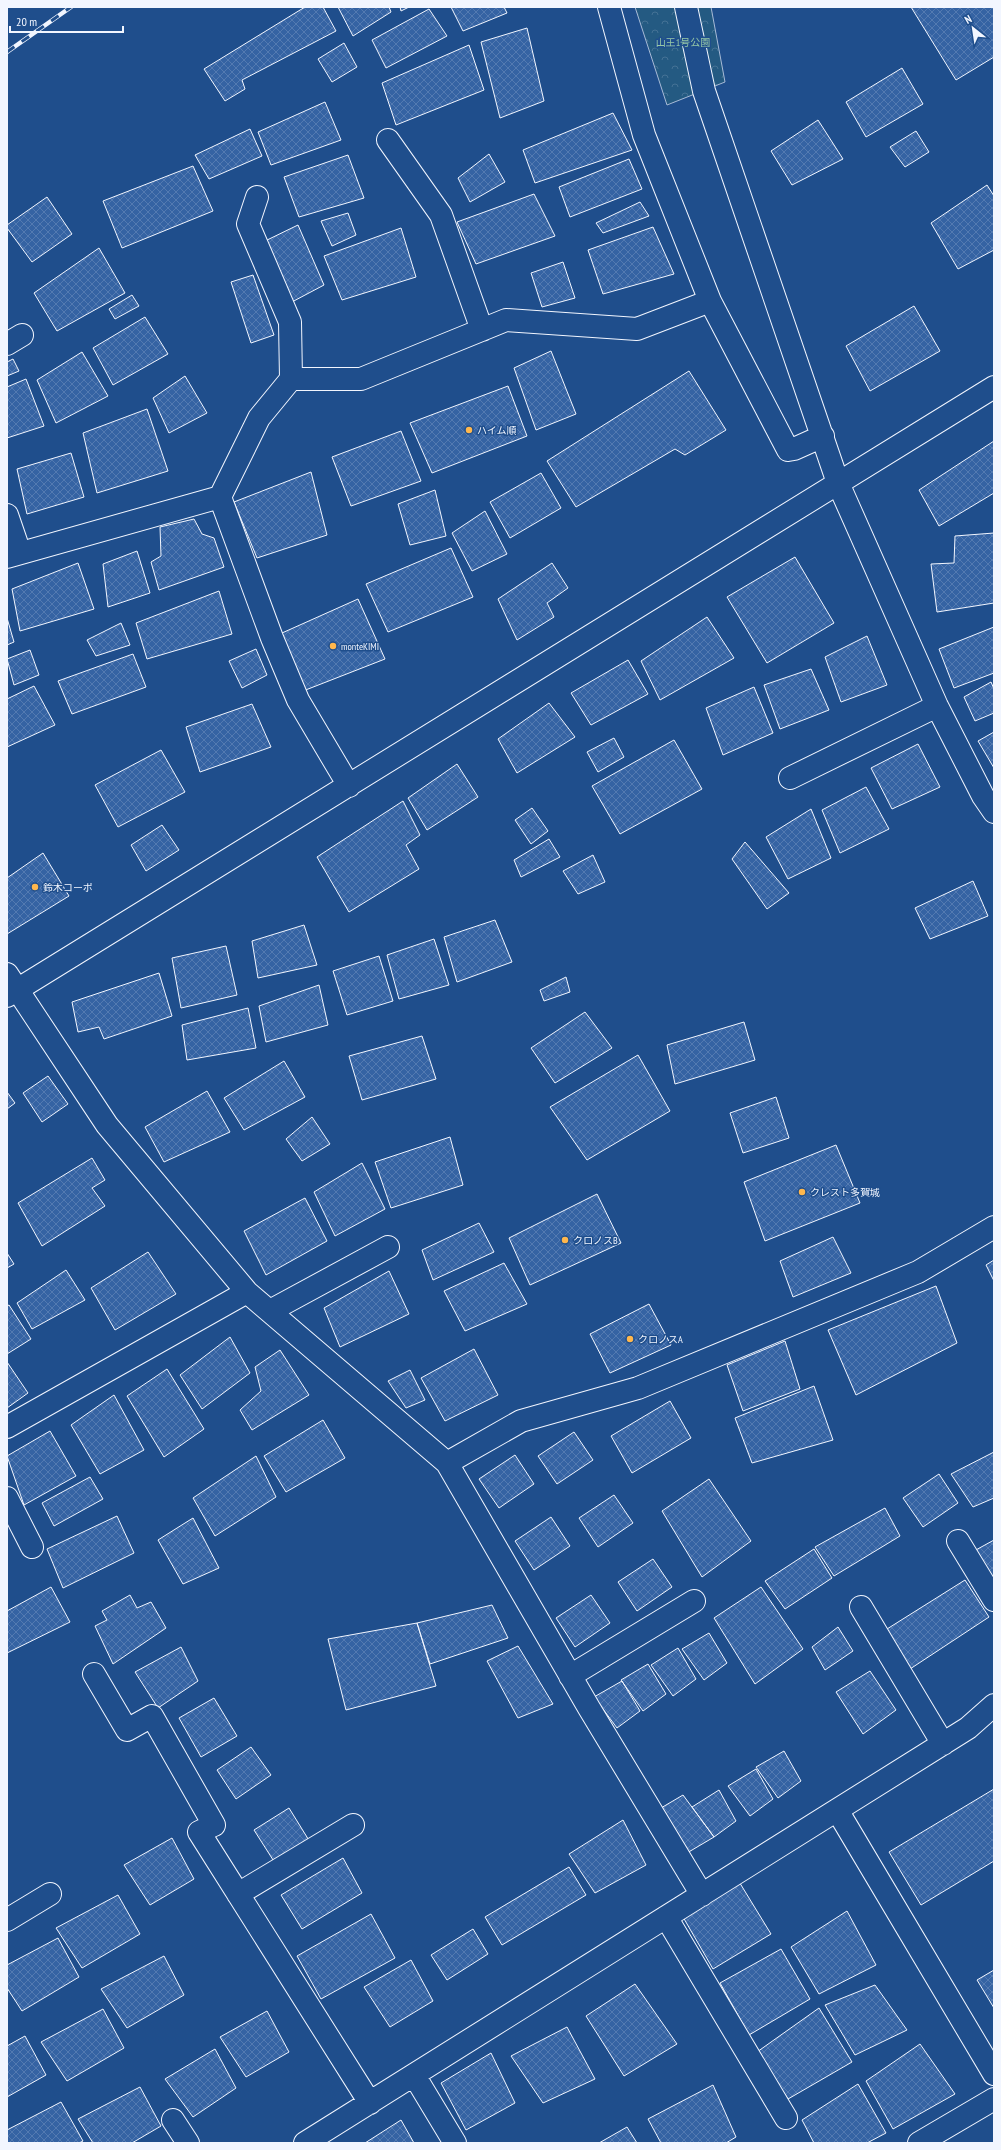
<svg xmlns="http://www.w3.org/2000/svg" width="1001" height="2150" viewBox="0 0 1001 2150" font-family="'PT Sans Narrow','Noto Sans JP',sans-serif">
  <defs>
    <pattern id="forest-crowns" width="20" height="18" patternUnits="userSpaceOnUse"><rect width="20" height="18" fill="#245a82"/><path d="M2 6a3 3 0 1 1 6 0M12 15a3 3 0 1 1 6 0" fill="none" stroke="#447295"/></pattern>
    <pattern id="building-cross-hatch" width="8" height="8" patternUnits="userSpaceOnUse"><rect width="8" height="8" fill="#3563a3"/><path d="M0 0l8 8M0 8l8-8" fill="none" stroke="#537ab1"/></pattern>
  </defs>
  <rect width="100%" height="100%" fill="#1f4e8c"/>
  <!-- forest -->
  <path fill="url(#forest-crowns)" stroke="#a8bbd7" d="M635,7H711L725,82L667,105Z"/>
  <!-- building -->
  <path fill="url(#building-cross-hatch)" stroke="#f2f6ff" d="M305,7H323L336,31L242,80L245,89L225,101L204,69Z
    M338,7H389L391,12L353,36Z
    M400,7H409L401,11Z
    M451,7H504L507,13L463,31Z
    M911,7H994V57L956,80Z
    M429,9L447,36L386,68L372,40Z
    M527,28L544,101L500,118L481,42Z
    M344,43L357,67L332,82L318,59Z
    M469,45L484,90L396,125L382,83Z
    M902,68L923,104L866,137L846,102Z
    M325,102L341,140L271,165L258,132Z
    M613,113L632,150L535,183L523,150Z
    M818,120L843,159L792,185L771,151Z
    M250,129L262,156L209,179L195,155Z
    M916,131L929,152L905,167L890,147Z
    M489,154L505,182L470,202L458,178Z
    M348,155L364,198L299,217L284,177Z
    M629,159L642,189L570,217L559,187Z
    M193,166L213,211L122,248L103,201Z
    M987,185L994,196V250L958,269L931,223Z
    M534,194L555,236L476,264L457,222Z
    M47,197L72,234L32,262L7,228V225Z
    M640,202L649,216L603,233L596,223Z
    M348,213L356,235L332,246L321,221Z
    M298,225L324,285L290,303L263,242Z
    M653,227L674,274L603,294L588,250Z
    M401,228L416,277L342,300L324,256Z
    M99,248L125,293L57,331L34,293Z
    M563,262L575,298L542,307L531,273Z
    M253,275L274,335L251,343L231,282Z
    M132,295L139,306L115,319L109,309Z
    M914,306L940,351L870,391L846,346Z
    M145,317L168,354L113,385L93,348Z
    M551,351L576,414L536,430L514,368Z
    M82,352L108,396L56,423L37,380Z
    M13,359L19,371L7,376V362Z
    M689,371L726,430L685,455L675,449L576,507L547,461Z
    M185,376L207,413L169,433L153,398Z
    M26,379L44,426L7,438V387Z
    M508,386L527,436L432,473L410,423Z
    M147,409L168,471L97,493L83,433Z
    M401,431L421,481L351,506L332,457Z
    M994,441V493L939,526L919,490Z
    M71,453L84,497L27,514L17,469Z
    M311,472L327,535L257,558L234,502Z
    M541,473L561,508L510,538L490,502Z
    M435,490L446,536L410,545L398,504Z
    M485,511L507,554L472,571L452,533Z
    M194,519L202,534L214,538L224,567L159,590L151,562L161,556L160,527Z
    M994,533V603L937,612L931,564L954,563L955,536Z
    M451,548L473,597L388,632L366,584Z
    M137,551L150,593L108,607L103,564Z
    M795,557L834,623L767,663L727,597Z
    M78,563L94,609L20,631L12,589Z
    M552,563L568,588L547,603L554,617L517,640L498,599Z
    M219,591L232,634L147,659L136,623Z
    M358,599L385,659L303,691L282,633Z
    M707,617L734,658L660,700L641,661Z
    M7,618L14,642L7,645Z
    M121,623L130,645L96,656L87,640Z
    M994,627V673L954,688L939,649Z
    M867,636L887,685L841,702L825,657Z
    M256,649L267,675L242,688L229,661Z
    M30,650L39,675L14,685L7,659Z
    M133,654L146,687L72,714L58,681Z
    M628,660L648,694L591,725L571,693Z
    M811,669L829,710L780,729L764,685Z
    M991,682L994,689V713L975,721L964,697Z
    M34,686L55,725L7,747V699Z
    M754,687L773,733L723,755L706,708Z
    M549,703L575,737L517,773L498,739Z
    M252,704L271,747L200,772L186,727Z
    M994,732V768L978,741Z
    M614,738L624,757L598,772L587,752Z
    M674,740L702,789L620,834L592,786Z
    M918,744L940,787L892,809L871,768Z
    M161,750L185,792L118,827L95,785Z
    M457,764L478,797L427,830L408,798Z
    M866,787L889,829L840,853L822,810Z
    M403,801L420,835L406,845L419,869L349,912L317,857Z
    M532,808L548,831L531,844L515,820Z
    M811,809L831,858L788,879L766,837Z
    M162,825L179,850L146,871L131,845Z
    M549,839L560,857L521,877L514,860Z
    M745,842L789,893L767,909L732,859Z
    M43,853L69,896L7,934V878Z
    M593,855L605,882L578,894L563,871Z
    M973,881L988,916L930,939L915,908Z
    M495,920L512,962L457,982L444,937Z
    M304,925L317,965L258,978L252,941Z
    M434,939L449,985L399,999L387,955Z
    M226,946L237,995L181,1008L172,958Z
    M379,956L393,1001L347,1015L333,971Z
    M159,973L172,1016L104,1039L99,1027L78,1032L72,1002Z
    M566,977L570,992L544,1001L540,990Z
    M319,985L328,1025L266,1042L259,1006Z
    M248,1008L256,1048L187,1060L182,1025Z
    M585,1012L612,1048L555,1083L531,1048Z
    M744,1022L755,1060L675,1084L667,1045Z
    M422,1036L436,1079L362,1100L349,1056Z
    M638,1055L670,1111L587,1160L550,1107Z
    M284,1061L305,1097L244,1130L224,1098Z
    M48,1076L68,1104L42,1122L23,1093Z
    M207,1091L230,1132L164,1162L145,1127Z
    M7,1092L15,1103L7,1109Z
    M776,1097L789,1138L743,1153L730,1113Z
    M312,1117L330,1144L302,1161L286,1139Z
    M450,1137L463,1185L391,1208L375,1162Z
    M836,1145L860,1203L765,1241L744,1182Z
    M92,1158L105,1180L92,1188L105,1206L42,1246L18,1203Z
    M362,1163L385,1209L335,1236L314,1192Z
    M597,1194L621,1243L530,1285L509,1238Z
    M305,1198L327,1241L266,1275L244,1231Z
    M479,1223L494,1252L433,1280L422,1250Z
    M833,1237L851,1273L793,1297L780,1261Z
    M148,1252L176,1294L115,1330L91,1288Z
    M7,1253L14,1264L7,1268Z
    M994,1260V1281L986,1265Z
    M504,1263L527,1304L465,1331L444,1291Z
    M66,1270L85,1300L32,1329L17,1303Z
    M389,1271L409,1314L340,1347L324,1308Z
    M936,1286L957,1343L856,1395L828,1330Z
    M649,1304L671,1345L610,1373L590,1334Z
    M9,1305L31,1339L7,1354V1306Z
    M230,1337L250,1373L202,1409L180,1375Z
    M785,1341L800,1389L743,1411L727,1365Z
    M474,1349L498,1395L445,1421L421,1378Z
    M280,1350L309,1395L252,1430L240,1410L261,1391L255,1367Z
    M7,1362L28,1393L7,1408Z
    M167,1369L204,1429L164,1457L127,1396Z
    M410,1370L425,1400L406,1408L388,1381Z
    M814,1386L833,1440L752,1463L735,1418Z
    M114,1395L144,1450L100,1474L71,1425Z
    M670,1401L691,1438L632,1473L611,1436Z
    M323,1420L345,1458L286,1492L264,1456Z
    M50,1431L76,1476L24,1505L7,1456Z
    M574,1432L593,1460L557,1484L538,1456Z
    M994,1452V1498L973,1507L951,1474Z
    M515,1455L534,1484L499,1508L479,1479Z
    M256,1456L276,1497L215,1536L193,1498Z
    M939,1474L958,1503L923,1527L903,1498Z
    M90,1477L103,1499L54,1526L42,1503Z
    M709,1479L751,1541L702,1577L662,1511Z
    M614,1495L633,1523L598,1547L579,1518Z
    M885,1508L900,1536L834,1576L815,1547Z
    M117,1516L134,1553L63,1588L47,1549Z
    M551,1517L570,1546L534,1570L515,1541Z
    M193,1518L219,1568L183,1584L158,1540Z
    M994,1540V1587L974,1551Z
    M814,1549L832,1578L785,1609L765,1581Z
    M653,1559L672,1587L637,1611L618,1582Z
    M965,1580L989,1617L910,1669L887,1629Z
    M51,1587L70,1622L7,1653V1611Z
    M761,1587L803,1649L755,1684L714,1618Z
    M130,1595L137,1608L151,1602L166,1628L113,1664L95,1626L107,1620L102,1611Z
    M591,1595L610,1623L575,1647L556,1618Z
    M492,1605L508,1638L430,1664L417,1623Z
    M417,1623L436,1686L346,1710L328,1639Z
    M838,1627L853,1651L825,1670L812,1647Z
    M709,1633L727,1663L704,1680L682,1649Z
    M518,1646L553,1704L518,1718L487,1661Z
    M181,1647L198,1681L158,1708L135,1672Z
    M678,1648L696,1679L673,1696L651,1665Z
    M648,1664L666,1694L643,1711L621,1680Z
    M870,1671L896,1710L863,1734L836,1692Z
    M622,1681L640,1711L617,1728L594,1697Z
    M214,1698L237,1736L201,1757L179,1718Z
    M251,1747L271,1775L236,1799L217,1770Z
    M784,1751L801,1781L778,1798L756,1767Z
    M756,1769L773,1799L750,1816L728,1786Z
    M994,1789V1861L921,1905L889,1852Z
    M719,1790L736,1821L714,1837L692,1807Z
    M683,1795L714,1837L687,1853L661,1808Z
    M289,1808L310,1842L275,1863L254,1830Z
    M623,1820L646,1865L595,1893L569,1854Z
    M172,1838L194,1879L150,1905L124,1865Z
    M343,1858L362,1893L302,1929L281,1895Z
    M569,1867L586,1895L502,1945L485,1917Z
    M738,1880L771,1934L713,1969L683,1917Z
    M118,1895L140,1934L82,1968L56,1928Z
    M847,1911L876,1965L819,1994L791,1947Z
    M371,1914L395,1958L321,1999L297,1956Z
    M473,1929L488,1954L447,1980L431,1955Z
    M58,1938L79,1977L22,2011L7,1988V1965Z
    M781,1949L810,1999L749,2035L720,1983Z
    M164,1956L184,1995L127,2028L101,1989Z
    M411,1960L433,2001L390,2027L364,1987Z
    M994,1970V2008L977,1980Z
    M635,1984L677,2044L624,2076L586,2016Z
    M875,1985L907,2030L855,2055L825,2005Z
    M819,2008L852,2062L788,2099L757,2052Z
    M103,2009L124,2048L67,2081L41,2042Z
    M267,2011L289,2052L246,2077L220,2037Z
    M567,2027L595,2079L543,2103L511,2056Z
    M25,2036L46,2075L7,2097V2046Z
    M920,2044L955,2094L893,2129L866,2081Z
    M215,2049L236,2088L193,2117L165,2079Z
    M491,2053L515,2103L466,2130L441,2083Z
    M858,2084L886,2133L867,2143H814L802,2120Z
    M713,2085L736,2137L726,2143H661L648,2119Z
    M140,2087L161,2126L132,2143H93L78,2119Z
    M61,2102L83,2141L79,2143H7V2130Z
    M401,2120L414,2143H365Z
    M627,2127L637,2143H599Z"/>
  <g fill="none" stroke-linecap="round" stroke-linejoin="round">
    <!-- minor casing -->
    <g stroke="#f2f6ff" stroke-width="24">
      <path id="minor" d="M609,7L644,135L710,301
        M686,7L704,91L838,483L937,706L983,796L994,812
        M388,140L441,215L482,330
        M257,197L248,224L290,322L291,379
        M7,344L22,335
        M7,515L20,553
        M7,557L220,497
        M790,778L937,706
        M349,786L298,700L272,638L220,497L259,418L291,379H361L506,320L637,329L710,301L788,450L794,449L823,436
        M7,974L107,1125L247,1292L447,1463L589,1708L702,1895
        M7,996L994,387
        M270,1311L388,1247
        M7,1427L247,1292
        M447,1463L521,1421L638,1388L918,1272L994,1227
        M7,1498L32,1547
        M958,1541L994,1600
        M861,1607L943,1744
        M94,1674L127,1730L152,1716L214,1825L199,1832L370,2103
        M570,1676L694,1601
        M837,1810L994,2074
        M238,1894L353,1825
        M666,1917L786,2118
        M7,1920L50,1894
        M414,2075L455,2143
        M173,2120L188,2143
        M305,2143L968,1728L994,1705
        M919,2143L994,2099"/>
    </g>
    <!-- minor -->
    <use href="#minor" stroke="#1f4e8c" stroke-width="22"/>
    <!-- rail casing -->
    <g stroke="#f2f6ff" stroke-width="4.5">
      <path id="rail" d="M7,52L71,7"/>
    </g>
    <!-- rail -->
    <use href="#rail" stroke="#1f4e8c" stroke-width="3" stroke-dasharray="9" stroke-linecap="butt"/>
  </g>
  <!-- markers -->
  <g fill="#ffb74d" stroke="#1f4e8c" stroke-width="1.5">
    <circle cx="469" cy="430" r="4"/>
    <circle cx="333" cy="646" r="4"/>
    <circle cx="35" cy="887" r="4"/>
    <circle cx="802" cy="1192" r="4"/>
    <circle cx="565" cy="1240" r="4"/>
    <circle cx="630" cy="1339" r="4"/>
  </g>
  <g text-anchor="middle" stroke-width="3" stroke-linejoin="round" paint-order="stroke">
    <!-- park labels -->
    <g font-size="10" fill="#97c8a6" stroke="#1f4e8c">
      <text x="683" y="46">山王1号公園</text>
    </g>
    <!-- poi labels -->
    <g font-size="10" fill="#f2f6ff" stroke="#1f4e8c" text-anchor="start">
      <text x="477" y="434">ハイム順</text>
      <text x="341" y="650">monteKIMI</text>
      <text x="43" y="891">鈴木コーポ</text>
      <text x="810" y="1196">クレスト多賀城</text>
      <text x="573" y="1244">クロノスB</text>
      <text x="638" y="1343">クロノスA</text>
    </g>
  </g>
  <!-- border -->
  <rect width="1001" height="2150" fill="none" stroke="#f2f6ff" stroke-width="16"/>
  <!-- north arrow -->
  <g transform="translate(973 28) rotate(330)" stroke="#1f4e8c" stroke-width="3" paint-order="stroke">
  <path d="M0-3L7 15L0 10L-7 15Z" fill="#f2f6ff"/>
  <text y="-6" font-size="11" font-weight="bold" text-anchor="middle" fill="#f2f6ff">N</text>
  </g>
  <!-- scale -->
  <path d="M10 26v6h113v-6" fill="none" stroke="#f2f6ff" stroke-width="2"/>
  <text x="16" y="26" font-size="12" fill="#f2f6ff" stroke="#1f4e8c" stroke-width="3" paint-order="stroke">20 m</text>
</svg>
